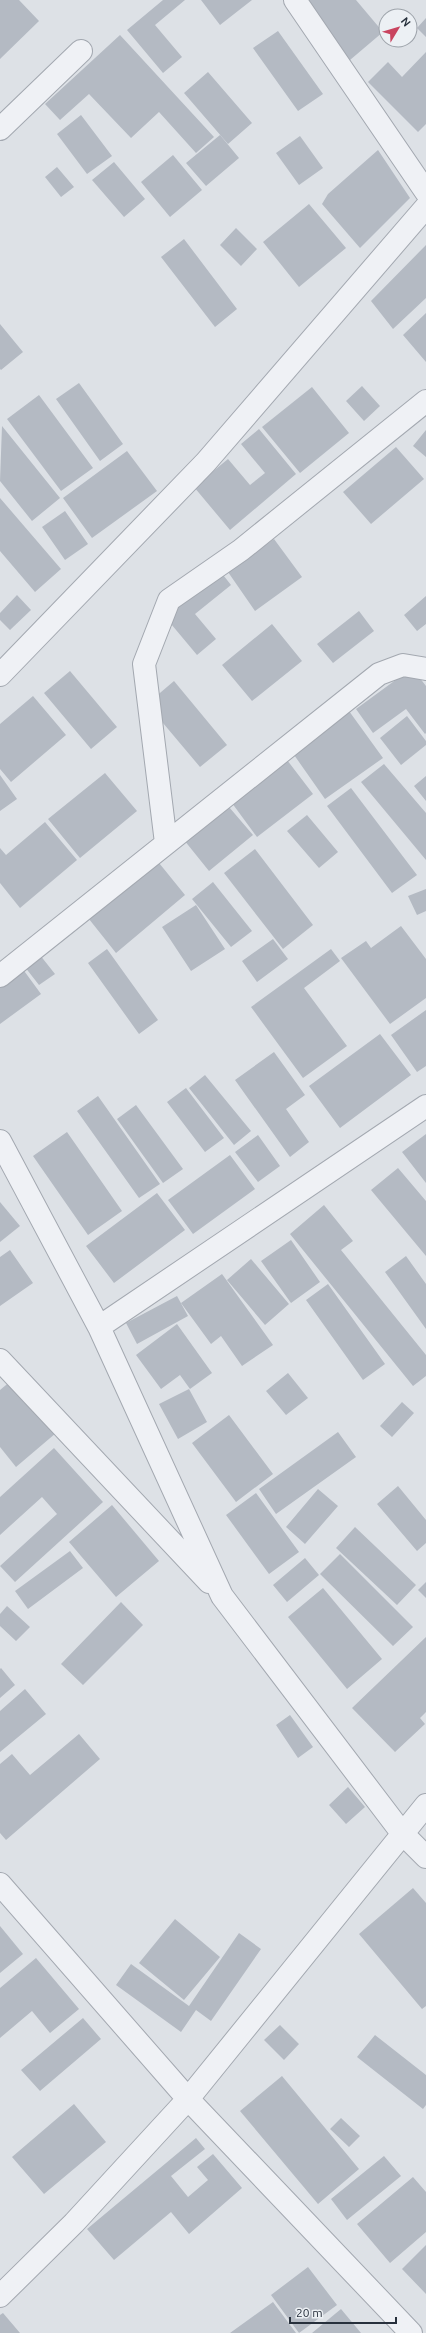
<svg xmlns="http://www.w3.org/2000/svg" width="426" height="2333" viewBox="0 0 426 2333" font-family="Ubuntu,sans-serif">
  <rect width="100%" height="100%" fill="#dde1e6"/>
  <!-- building -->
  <path fill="#b4bac3" d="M0,0H19L39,21L0,59Z
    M163,0H185L155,25L182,57L163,73L127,30Z
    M201,0H252L220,25Z
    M307,0H356L383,32L350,60L303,4Z
    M426,18V37L417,28Z
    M278,31L323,94L298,111L253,48Z
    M120,35L214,137L196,153L159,112L131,138L89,94L60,120L45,104Z
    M426,52V124L418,132L368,82L388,62L402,77Z
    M208,72L252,123L228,144L184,93Z
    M81,115L112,156L87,174L57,134Z
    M220,135L239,158L206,186L186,163Z
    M300,136L323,168L299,185L276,153Z
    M378,150L410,198L360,248L322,204L328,194Z
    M173,155L202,190L170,217L141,182Z
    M114,162L145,199L124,217L92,180Z
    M57,167L74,187L61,197L45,177Z
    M309,204L346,248L299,287L263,242Z
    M236,228L257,249L241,266L220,245Z
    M184,239L237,309L215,327L161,257Z
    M426,245V298L393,329L371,301Z
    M426,313V362L403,335Z
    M0,324L23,352L1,370L0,369Z
    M79,383L123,444L100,461L56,399Z
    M362,386L380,406L364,421L346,401Z
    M312,387L349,433L300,473L262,427Z
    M39,395L93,468L61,491L7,419Z
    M2,426L60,498L32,521L0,481Z
    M259,429L296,474L230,530L194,487L228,459L250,485L265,473L241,444Z
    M426,430V457L413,446Z
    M396,447L424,479L371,524L343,492Z
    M127,451L157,491L92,538L63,498Z
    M0,498L61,569L35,592L0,551Z
    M65,511L88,544L65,560L42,527Z
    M274,539L302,577L255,611L228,572Z
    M216,566L231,585L195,614L216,639L197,655L161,612Z
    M17,595L31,610L10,630L0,620V613Z
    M426,596V624L417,631L404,615Z
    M359,611L374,631L333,663L317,644Z
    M272,624L302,661L252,701L222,665Z
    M412,668L426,686V733L425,734L406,709L373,733L356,709Z
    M70,671L117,727L91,749L44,693Z
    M174,681L227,745L200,767L147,704Z
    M33,696L66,735L11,782L0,769V724Z
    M349,711L383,758L325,799L292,752Z
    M407,716L426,741V745L401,765L380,738Z
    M284,756L313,794L257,837L229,799Z
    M384,764L426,813V860L361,782Z
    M105,773L137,811L80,858L48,819Z
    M0,775L17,799L0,811Z
    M426,776V801L414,786Z
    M351,788L417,875L392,893L327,806Z
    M223,800L253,835L209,871L180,835Z
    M307,815L338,852L319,868L287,831Z
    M45,822L77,860L20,908L0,883V848L6,855Z
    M255,849L313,925L283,949L224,873Z
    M155,858L185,895L116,953L85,914Z
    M213,882L252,931L231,947L192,899Z
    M426,889V911L417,915L408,896Z
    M196,905L225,949L191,971L162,927Z
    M401,926L426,959V998L390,1024L341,958L366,941L371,948Z
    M273,939L288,959L257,982L242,961Z
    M107,949L158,1020L139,1034L88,963Z
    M331,949L340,961L304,988L347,1046L303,1078L251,1007Z
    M36,950L55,974L39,985L21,962Z
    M22,968L41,994L0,1024V983Z
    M426,1010V1066L417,1072L391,1035Z
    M380,1034L411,1075L340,1128L309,1086Z
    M274,1052L305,1095L286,1109L309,1142L290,1157L235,1080Z
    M205,1075L251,1131L234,1145L189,1088Z
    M186,1088L224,1138L205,1152L167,1102Z
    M98,1096L160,1184L139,1198L77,1111Z
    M136,1105L183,1169L163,1183L117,1119Z
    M67,1132L122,1211L88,1235L33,1156Z
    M426,1134V1183L402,1152Z
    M258,1135L280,1166L258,1182L235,1152Z
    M230,1155L255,1189L193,1234L168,1200Z
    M398,1168L426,1201V1256L371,1190Z
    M157,1193L185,1230L114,1283L86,1246Z
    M0,1202L20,1226L0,1242Z
    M324,1205L353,1241L341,1250L426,1355V1376L413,1386L290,1234Z
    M291,1240L320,1282L291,1303L261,1261Z
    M10,1250L33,1283L0,1306V1257Z
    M406,1256L426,1284V1329L385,1272Z
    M251,1259L289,1304L265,1325L227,1280Z
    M222,1274L273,1345L242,1366L221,1336L211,1344L181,1303Z
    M328,1284L385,1364L363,1380L306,1300Z
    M177,1296L188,1316L137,1344L126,1323Z
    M177,1324L212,1373L190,1389L180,1375L161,1389L136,1355Z
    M288,1373L308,1398L286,1415L266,1391Z
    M12,1380L56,1433L16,1467L0,1447V1390Z
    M189,1389L207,1422L178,1439L159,1404Z
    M402,1402L414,1413L392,1437L380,1426Z
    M229,1415L273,1474L236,1502L192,1443Z
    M338,1432L356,1457L276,1514L259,1489Z
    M54,1448L103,1502L15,1582L0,1566L57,1514L42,1497L0,1535V1497Z
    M398,1486L426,1520V1543L417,1551L377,1504Z
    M318,1489L338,1506L305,1544L286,1527Z
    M256,1493L299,1552L269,1574L226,1515Z
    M112,1505L159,1561L116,1597L69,1542Z
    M355,1527L416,1585L397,1605L336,1548Z
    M70,1551L83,1568L28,1609L15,1591Z
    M340,1554L413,1627L393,1646L320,1574Z
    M305,1558L319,1575L287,1602L273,1585Z
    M426,1582V1598L418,1590Z
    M323,1588L382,1659L347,1689L288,1617Z
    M121,1602L143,1625L83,1685L61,1664Z
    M7,1606L30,1627L16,1641L0,1626V1614Z
    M426,1637V1712L420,1718L425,1724L395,1752L352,1708Z
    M1,1668L15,1685L0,1698V1669Z
    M25,1689L46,1714L0,1752V1711Z
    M290,1715L313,1747L298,1758L276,1725Z
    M79,1734L100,1759L6,1840L0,1833V1764L12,1754L30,1775Z
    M348,1787L365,1807L346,1824L329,1805Z
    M413,1888L426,1903V2006L422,2009L359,1934Z
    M175,1919L220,1957L184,2000L139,1963Z
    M0,1926L23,1954L0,1973Z
    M239,1933L261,1949L211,2021L196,2010L181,2032L116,1985L131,1964L189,2006Z
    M36,1958L79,2009L50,2033L32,2011L0,2038V1988Z
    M83,2018L101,2039L40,2091L21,2070Z
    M280,2025L299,2044L284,2060L264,2040Z
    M375,2035L426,2075V2105L423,2109L357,2057Z
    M282,2076L359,2169L318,2204L240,2111Z
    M74,2104L106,2142L44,2194L12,2157Z
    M341,2118L360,2136L349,2147L330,2129Z
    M196,2138L205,2149L171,2176L188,2197L208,2180L197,2167L213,2154L242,2188L189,2234L171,2212L114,2260L87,2229Z
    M384,2156L401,2176L347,2220L331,2199Z
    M413,2177L426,2192V2232L390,2263L357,2224Z
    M426,2245V2294L402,2269Z
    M308,2267L337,2305L299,2333L271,2295Z
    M273,2302L296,2333H230Z
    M341,2309L361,2333H312Z
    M3,2313L20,2333H0V2315Z"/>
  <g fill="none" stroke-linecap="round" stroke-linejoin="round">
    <!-- minor casing -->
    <g stroke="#a3a8b0" stroke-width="24">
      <path id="minor" d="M295,0L426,192
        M0,129L81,51
        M0,675L206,462L426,207
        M166,843L144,664L169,600L241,550L426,401
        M0,976L379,674L403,665L426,669
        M0,1141L99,1327L222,1596L402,1833L426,1857
        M99,1327L426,1106
        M0,1360L209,1582
        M0,1884L188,2099L411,2333
        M0,2296L74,2223L188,2099L426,1805"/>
    </g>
    <!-- minor -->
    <use href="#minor" stroke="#eff1f5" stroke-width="22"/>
  </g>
  <!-- north arrow -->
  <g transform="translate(398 28) rotate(52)"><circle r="19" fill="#ecf0f4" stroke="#9da3aa"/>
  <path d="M0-3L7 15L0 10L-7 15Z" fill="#c9445f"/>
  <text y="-6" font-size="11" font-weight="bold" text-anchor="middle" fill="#27303c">N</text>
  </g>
  <!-- scale -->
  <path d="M290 2317v6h106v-6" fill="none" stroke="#27303c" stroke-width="2"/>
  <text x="296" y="2317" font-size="12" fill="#27303c" stroke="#ecf0f4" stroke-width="3" paint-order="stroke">20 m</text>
</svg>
